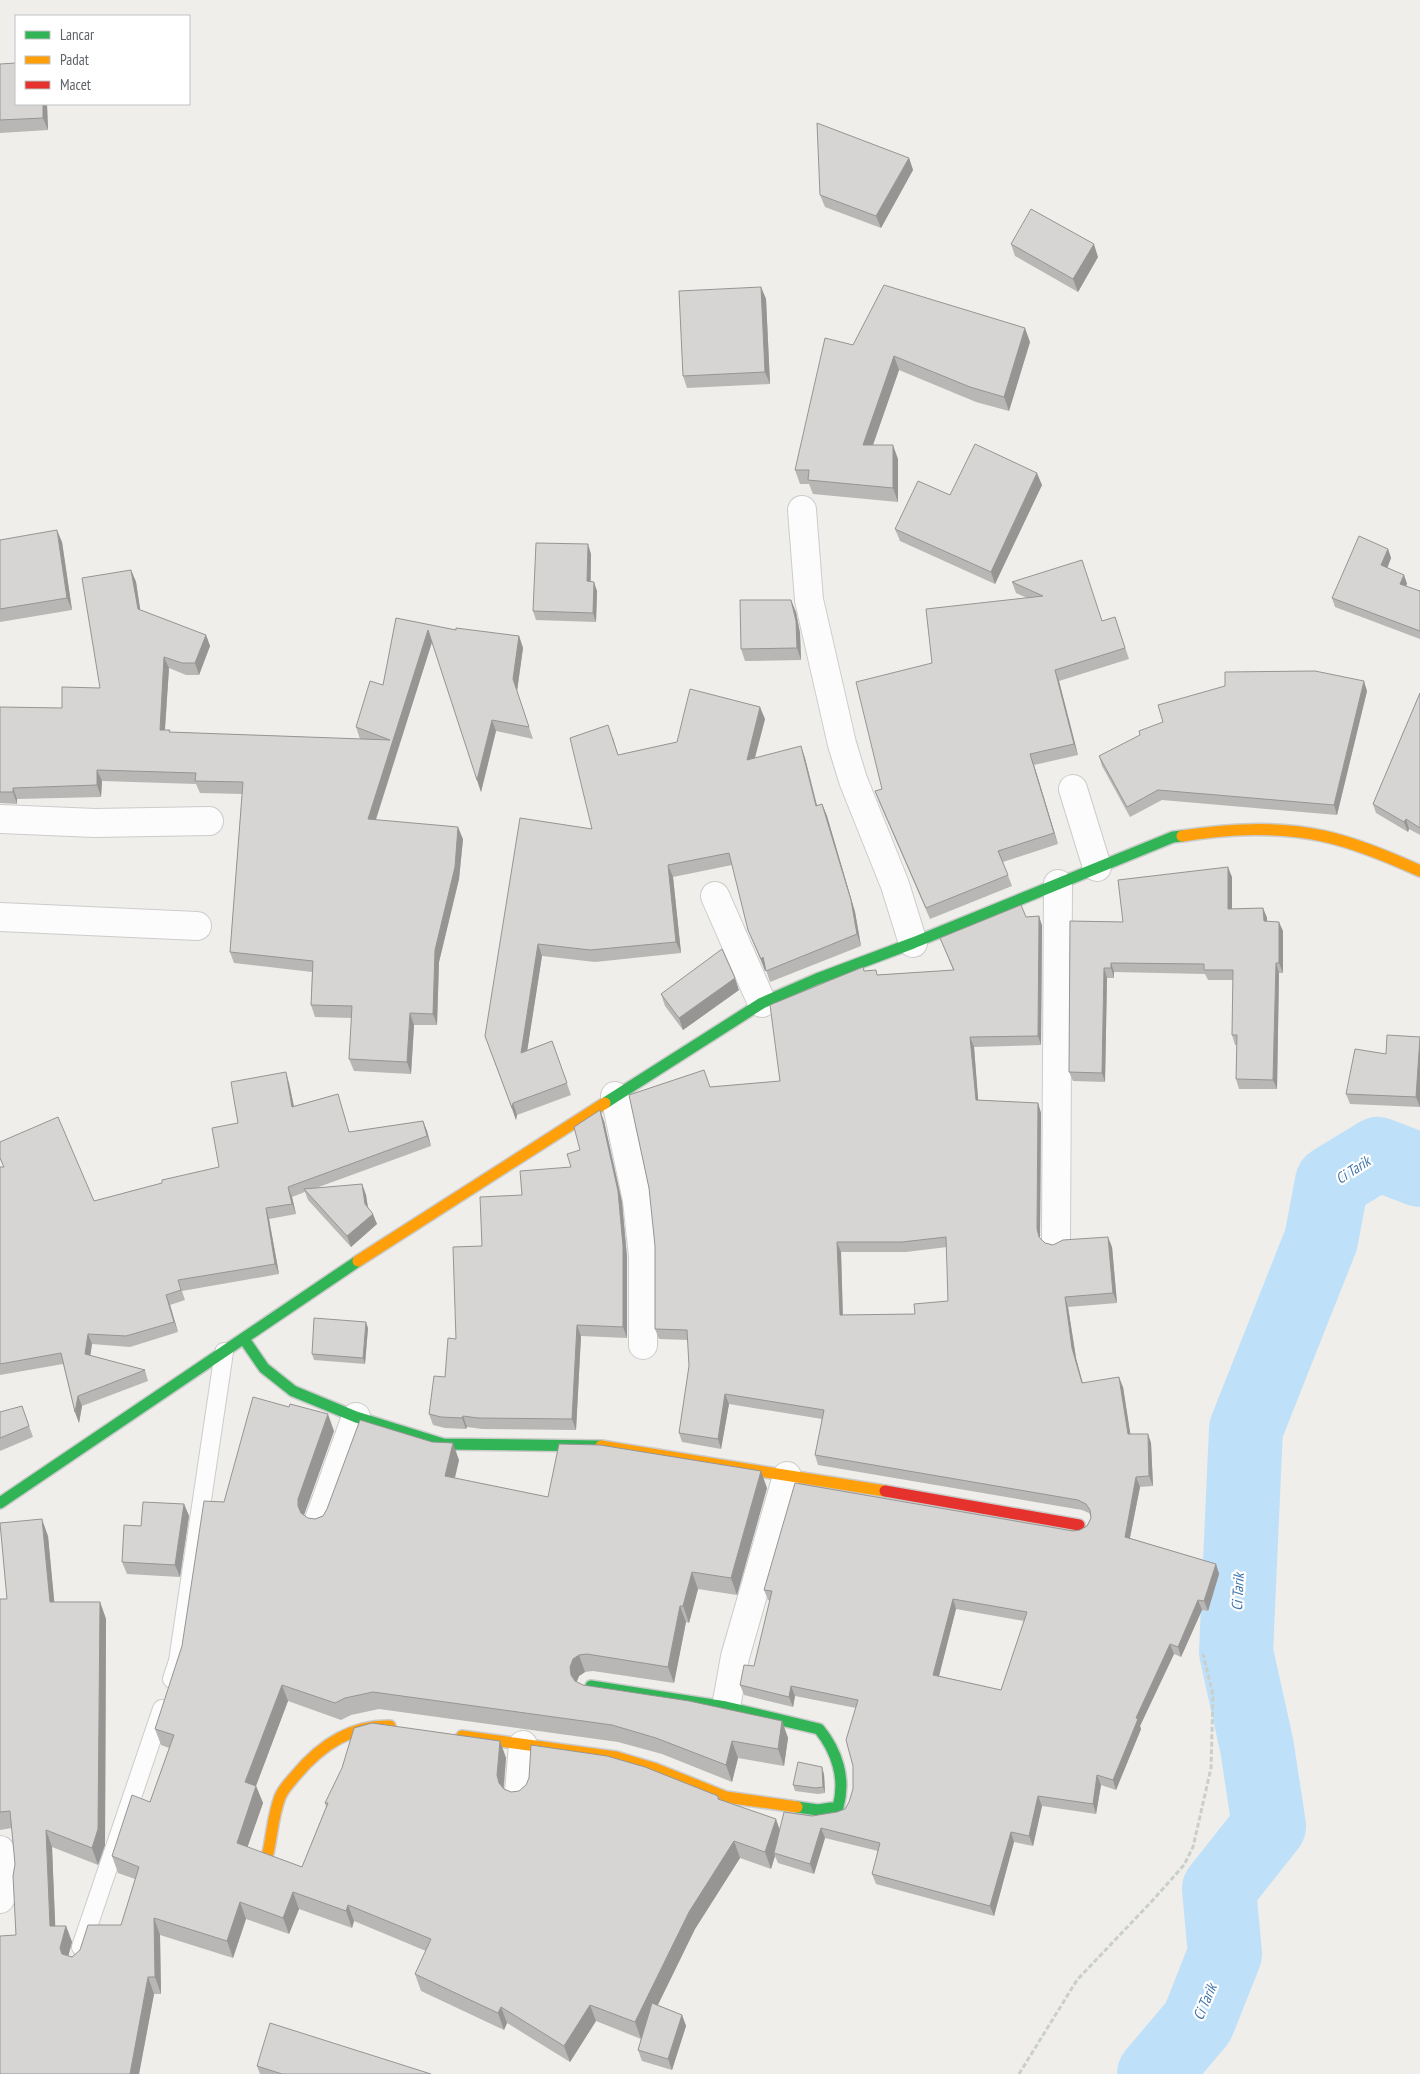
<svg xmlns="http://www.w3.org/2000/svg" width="1420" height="2074" viewBox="0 0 1420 2074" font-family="'PT Sans Narrow',sans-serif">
  <rect width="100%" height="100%" fill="#efeeea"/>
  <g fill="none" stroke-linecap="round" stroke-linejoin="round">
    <!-- river -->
    <path stroke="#bfe0f9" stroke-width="74" d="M1154,2074L1198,2022L1225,1954L1219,1889L1269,1826L1257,1747L1236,1652L1246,1429L1321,1240L1332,1182L1378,1154L1420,1170"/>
    <!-- lane casing -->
    <g stroke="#cbcccc" stroke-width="20">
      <path id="lane" d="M172,1679L178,1661L224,1352
        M81,1947L162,1709"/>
    </g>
    <!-- street casing -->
    <g stroke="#cbcccc" stroke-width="30">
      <path id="street" d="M802,510L809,600L842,744L853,780L895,885L913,943
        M1073,789L1097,867
        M0,819L95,823L209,821
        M715,896L762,1003
        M0,917L197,926
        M615,1096L637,1200L643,1256V1345
        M1056,1239L1058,884
        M319,1520L356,1417
        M726,1707L735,1657L787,1476
        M519,1793L523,1745
        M0,1850C3,1866 10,1885 0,1899"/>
    </g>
    <!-- fast casing -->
    <g stroke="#cacacb" stroke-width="14">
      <path id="fast" d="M605,1103L762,1003L817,979L913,943L1173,837L1182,836
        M244,1339L264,1368L293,1391L356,1417L443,1444L601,1446
        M0,1503L358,1261
        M591,1686L726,1707L819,1729C837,1751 846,1779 838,1807L818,1810L797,1807"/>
    </g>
    <!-- slow casing -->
    <g stroke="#cacacb" stroke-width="14">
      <path id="slow" d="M1182,836C1229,829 1276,826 1323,836C1356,843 1389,857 1420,871
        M358,1261L605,1103
        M601,1446L885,1491
        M462,1736L616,1757L656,1769L726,1797L797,1807
        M268,1853C272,1835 273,1815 280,1797C283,1789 290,1782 296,1775C320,1746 351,1725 390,1726"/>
    </g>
    <!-- jam casing -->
    <g stroke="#cacacb" stroke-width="14">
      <path id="jam" d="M885,1491L1079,1525"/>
    </g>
    <!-- path -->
    <path stroke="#cacfcc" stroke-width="3" stroke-dasharray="5 2.5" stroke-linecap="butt" d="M1019,2074L1077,1980L1153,1900L1184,1865L1193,1847L1211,1768L1213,1695L1203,1654"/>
    <!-- lane -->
    <use href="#lane" stroke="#fdfcfc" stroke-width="18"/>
    <!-- street -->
    <use href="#street" stroke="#fdfcfc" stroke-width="28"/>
    <!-- fast -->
    <use href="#fast" stroke="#30b455" stroke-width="11"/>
    <!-- slow -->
    <use href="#slow" stroke="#ff9f0a" stroke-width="11"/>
    <!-- jam -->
    <use href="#jam" stroke="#e5322d" stroke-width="11"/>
  </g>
  <!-- wall -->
  <path fill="#b8b7b5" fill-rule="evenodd" d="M0,64L16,104H47L48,130L0,133Z
    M909,158L913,170L881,228L825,207L820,195Z
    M1011,244L1098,257L1078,292L1015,256Z
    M761,287L766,299L770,384L687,388L683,376Z
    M1030,342L1009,411L976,402L899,370L873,445L898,459V502L813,494L809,484H800L795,470L853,345Z
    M1042,485L995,584L900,541L895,529L950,495Z
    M0,540L62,542L72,610L0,622Z
    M1388,549L1391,558L1387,568L1404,575L1407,584L1406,586L1420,591V639L1335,607L1332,598Z
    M591,554V581L597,591L596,622L536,620L533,611Z
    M131,570L136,582L140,610L206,635L210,646L199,675H186L169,668L165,730L170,732L360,739L356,727L383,685L396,618L456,630L519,636L523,648L517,691L533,739L496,731L481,792L432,642L376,820L463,839L459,879L439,962L437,1025H414L411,1074L354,1071L349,1059L352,1018L315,1017L311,1005L312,972L234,963L230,952L242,794L200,793L196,784L102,781L101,797L17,799V804L0,803V707L62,708L100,688Z
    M1012,582L1103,621L1115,617L1129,659L1059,681L1078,755L1034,765L1058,844L1003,862L1012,886L930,919L879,802L875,791L882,789L932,663L1027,598L1016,593Z
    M796,612L800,633L801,660L745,661L741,649Z
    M1367,691L1337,815L1162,800L1130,817L1102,766L1099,756Z
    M1420,693V835L1409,829L1408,832L1376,813L1373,804Z
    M765,719L755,758L801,746L805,758L817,805L822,804L827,816L855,912L861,946L770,982L766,970L765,971L748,930L732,865L673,877L681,953L595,962L542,956L527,1050L552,1041L571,1095L517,1115L516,1120L485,1036L592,829L613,737L618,755L677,742Z
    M1232,877V909L1263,908L1267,918V921L1283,931V973H1279L1277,1089H1239L1236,1079L1237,1045H1235L1232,1035L1233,980H1208L1205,974L1114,972V978H1107L1105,1082L1073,1081L1069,1072L1070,921L1123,922Z
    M1039,916L1042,926L1041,1045L974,1047L978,1100L1038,1103L1041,1113L1040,1238L1045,1243L1053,1245L1112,1247L1117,1303L1068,1307L1076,1358L1083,1383L1123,1387L1130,1434H1148L1151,1443L1153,1486L1140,1487L1130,1538L1216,1564L1219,1574L1208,1611L1202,1610L1181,1657L1174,1654L1140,1726L1141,1729L1116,1790L1101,1785L1096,1814L1042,1806L1033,1846L1014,1842L994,1916L876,1884L872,1874L878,1851L825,1838L814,1874L778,1863L775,1856L771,1869L740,1858L695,1929L658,2005L682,2015L686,2026L672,2070L642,2061L638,2050L641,2039L596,2021L570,2062L507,2023L504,2030L421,1991L415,1974L426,1951L354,1921L352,1928L299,1909L289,1934L246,1919L233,1958L160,1935L161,1994H154L139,2074H0L16,1935L15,1864L12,1828L0,1830V1599H7L48,1536L54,1602H100L106,1619L105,1845L98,1865L52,1847L55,1926H66L72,1942L68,1956L72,1957L121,1925L135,1879L118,1873L112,1856L150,1802L169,1748L161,1745L155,1729L182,1646L224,1502L334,1431L304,1515L308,1518L315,1519L459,1460L455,1478L548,1497L767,1488L737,1595L698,1589L689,1623L686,1622L674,1683L593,1671L585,1672L579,1676L576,1682L583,1685L782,1721L788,1738L784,1766L738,1758L732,1782L662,1754L618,1742L379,1709L351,1715L341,1720L288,1701L256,1786L263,1803L247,1847L302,1867L326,1807L325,1803L500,1741L506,1758L504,1789L511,1792L718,1796L720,1799L780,1830L812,1816L837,1812L845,1809L849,1802L853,1789L856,1708L795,1696L793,1707L744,1695L740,1685L754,1666L770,1600H768L764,1590L1073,1531L1080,1530L1087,1526L1091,1518L1090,1515L1089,1513L1082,1510L818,1465L815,1455L822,1419L729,1404L721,1449L682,1442L679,1433L689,1366L688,1340L659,1339L655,1329L710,1087L780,1081L865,971L878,975L953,970L940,938L1026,917ZM947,1247L948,1301L915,1314L843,1315L841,1252H906ZM956,1609L1024,1621L1001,1690L939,1676Z
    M739,990L683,1030L665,1006L661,994Z
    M1420,1037V1107L1350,1104L1346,1094Z
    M289,1083L294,1106L338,1094L349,1132L423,1121L427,1131L431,1146L316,1188L362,1184L366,1195L368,1207L377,1224L351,1247L308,1200L305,1192L292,1197L296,1214L269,1219L279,1274L182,1291L185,1300L170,1305L178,1332L130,1347L92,1344L90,1356L145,1370L148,1381L82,1406L79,1423L75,1412L63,1364L0,1375V1167H4L0,1159V1142L94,1201L162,1183L219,1167L238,1123Z
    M604,1121L622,1202L627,1257V1338L581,1336L576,1430L482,1429L467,1427L466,1429L445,1428L433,1425L429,1414L445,1377L456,1339L482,1246L522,1195L571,1167L580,1150Z
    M368,1328L365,1364L314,1360L312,1354Z
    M22,1406L33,1437L0,1451V1412Z
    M184,1504L189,1516L180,1577L127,1574L122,1562Z
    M824,1774L825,1793L818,1794L795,1791L793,1785Z
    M257,2066L431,2074H260Z"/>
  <!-- shaded-wall -->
  <path fill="#969594" d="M43,104H47L48,130L43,118Z
    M909,158L913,170L881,228L876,216Z
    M1094,244L1098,257L1078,292L1073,279Z
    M761,287L766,299L770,384L765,372Z
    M1025,328L1030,342L1009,411L1004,397Z
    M894,356L899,370L868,459L863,445Z
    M893,445L898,459V502L893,488Z
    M1037,473L1042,485L995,584L991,572Z
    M57,530L62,542L72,610L67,598Z
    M588,544L591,554L590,590L587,581Z
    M1388,549L1391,558L1385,574L1381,565Z
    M131,570L136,582L142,621L138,609Z
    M1404,575L1407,584L1403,593L1400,584Z
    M594,582L597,591L596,622L593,613Z
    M791,600L796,612L800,633L801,660L797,648Z
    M428,630L432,642L372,831L368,819Z
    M206,635L210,646L199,675L195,663Z
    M519,636L523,648L517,691L533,739L513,679Z
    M164,657L169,668L164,742L160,730Z
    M1055,670L1059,681L1078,755L1074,744Z
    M1364,681L1367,691L1337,815L1334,805Z
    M760,707L765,719L751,772L747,760Z
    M492,720L496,731L481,792L477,780Z
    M801,746L805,758L820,818L816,806Z
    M1030,754L1034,765L1058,844L1054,833Z
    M97,770L102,781L101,797L97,785Z
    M13,788L17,799V804L13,792Z
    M822,804L827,816L855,912L861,946L857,934Z
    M1406,819L1409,829L1408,832L1404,822Z
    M458,827L463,839L459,879L439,962L437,1025L433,1014L435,950Z
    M668,865L673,877L681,953L676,942Z
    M1228,867L1232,877V919L1228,909Z
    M1263,908L1267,918V931L1264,921Z
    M1039,916L1042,926L1041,1045L1038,1036Z
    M1279,922L1283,931V973L1279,963Z
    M538,944L542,956L525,1065L521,1053Z
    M763,957L767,969L765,971L761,959Z
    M1111,963L1114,972V978L1111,968Z
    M1276,963L1279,973L1277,1089L1273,1080Z
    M1104,968L1107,978L1105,1082L1102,1073Z
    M735,978L739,990L683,1030L679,1018Z
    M410,1013L414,1025L411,1074L407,1062Z
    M970,1037L974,1047L979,1110L976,1100Z
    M1420,1038V1107L1416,1097Z
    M286,1072L289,1083L296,1117L292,1107Z
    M513,1103L517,1115L516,1120L512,1108Z
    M1038,1103L1041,1113L1040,1239L1043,1247L1037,1229Z
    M600,1110L604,1121L622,1202L627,1257V1338L623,1327Z
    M423,1121L427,1131L431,1146L427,1136Z
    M362,1184L366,1195L369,1215L365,1204Z
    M288,1187L292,1197L296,1214L292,1204Z
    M266,1208L269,1219L279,1274L275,1264Z
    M373,1214L377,1224L351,1247L347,1236Z
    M1108,1237L1112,1247L1117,1303L1113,1293Z
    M837,1242L841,1252L843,1325L840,1315Z
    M166,1295L170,1305L178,1332L174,1322Z
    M1065,1297L1068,1307L1076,1358L1085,1393L1082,1383L1072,1348Z
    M366,1322L368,1328L365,1364L363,1358Z
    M577,1325L581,1336L576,1430L572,1419Z
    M88,1334L92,1344L89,1365L85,1354Z
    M1119,1377L1123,1387L1132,1444L1128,1434Z
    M725,1394L729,1404L721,1449L718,1439Z
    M78,1396L82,1406L79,1423L75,1412Z
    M328,1414L334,1431L304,1515V1522L298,1506V1499Z
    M463,1416L467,1427L466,1429L462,1418Z
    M1148,1434L1151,1443L1153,1486L1149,1476Z
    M453,1443L459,1460L451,1493L445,1476Z
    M761,1471L767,1488L737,1595L731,1578Z
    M1136,1477L1140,1487L1128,1547L1125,1537Z
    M184,1504L189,1516L180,1577L175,1565Z
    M42,1519L48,1536L56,1619L50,1602Z
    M1216,1564L1219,1574L1208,1611L1204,1601Z
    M692,1572L698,1589L689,1623L683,1606Z
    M953,1599L956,1609L937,1684L933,1675Z
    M1198,1600L1202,1610L1181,1657L1178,1647Z
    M100,1602L106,1619L105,1845L98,1865L92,1848Z
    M680,1606L686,1622L674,1683L668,1667Z
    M1170,1644L1174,1654L1140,1726L1141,1729L1116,1790L1113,1780L1136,1718Z
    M579,1655L585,1672L579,1676L576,1684L571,1675L570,1667L573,1659Z
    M282,1685L288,1701L251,1799L245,1782Z
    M791,1686L795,1696L793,1707L789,1697Z
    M782,1721L788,1738L784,1766L778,1749Z
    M500,1741L506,1758L503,1792L499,1783L497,1775Z
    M732,1741L738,1758L732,1782L726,1765Z
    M822,1767L824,1774L825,1793L823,1787Z
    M1097,1775L1101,1785L1096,1814L1093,1804Z
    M256,1786L263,1803L243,1860L237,1843Z
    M1038,1796L1042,1806L1033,1846L1029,1836Z
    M776,1819L782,1836L774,1853L775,1856L771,1869L765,1852Z
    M821,1828L825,1838L814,1874L810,1864Z
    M46,1830L52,1847L56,1943L50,1926Z
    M1011,1832L1014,1842L994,1916L990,1906Z
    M734,1841L740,1858L695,1929L641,2039L635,2022L689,1912Z
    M293,1892L299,1909L289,1934L283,1918Z
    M240,1902L246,1919L233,1958L227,1941Z
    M348,1905L354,1921L352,1928L346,1911Z
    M154,1918L160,1935L161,1994L155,1977Z
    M66,1926L72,1942L66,1965L60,1948Z
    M148,1977L154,1994L139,2074H130Z
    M590,2005L596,2021L570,2062L564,2046Z
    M501,2007L507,2023L504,2030L498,2013Z
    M682,2015L686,2026L672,2070L668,2059Z"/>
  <!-- building -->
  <path fill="#d6d5d3" stroke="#969594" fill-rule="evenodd" d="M16,63V104H43V118L0,120V64Z
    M817,123L909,158L876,216L820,195Z
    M1031,209L1094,244L1073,279L1011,244Z
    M884,285L1025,328L1004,397L970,387L894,356L863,445H893V488L808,480L809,470H795L825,338L853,345Z
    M761,287L765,372L683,376L679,291Z
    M975,444L1037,473L991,572L895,529L918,481L950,495Z
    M57,530L67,598L0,609V540Z
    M1359,536L1388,549L1381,565L1404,575L1400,584L1420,591V631L1332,598Z
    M536,543L588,544L587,581L594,582L593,613L533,611Z
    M1082,560L1102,621L1115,617L1125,648L1055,670L1074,744L1030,754L1054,833L998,851L1008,875L926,908L875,791L882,789L856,682L932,663L926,609L1043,596L1012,582Z
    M131,570L138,609L206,635L195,663H182L164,657L160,730H170L169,732L390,740L356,727L370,681L383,685L396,618L456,630V628L519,636L513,679L529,727L492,720L477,780L428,630L368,819L458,827L455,867L435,950L433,1014L410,1013L407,1062L349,1059L352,1006L311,1005L313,961L230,952L243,782L195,781L196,773L97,770V785L13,788V792H0V707L62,708V687L100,688L82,578Z
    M740,600H791L796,621L797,648L741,649Z
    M1315,671L1364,681L1334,805L1158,790L1127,807L1099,756L1140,735L1139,731L1163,722L1158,705L1225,686V672Z
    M690,689L760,707L747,760L801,746L816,806L822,804L851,900L857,934L766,971L763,957L761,959L748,930L729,853L668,865L676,942L590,950L538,944L521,1053L552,1041L567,1083L513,1103L512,1108L485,1036L520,818L592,829L570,738L608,725L618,755L677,742Z
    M1420,693V828L1406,819L1404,822L1373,804Z
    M1228,867V909L1263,908L1264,921L1279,922V963H1276L1273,1080L1236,1079L1237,1035H1232L1233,970H1204V964L1111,963V968H1104L1102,1073L1069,1072L1070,921L1123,922L1118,880Z
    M1021,905L1026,917L1039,916L1038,1036L970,1037L976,1100L1038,1103L1037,1229L1039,1237L1045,1243L1053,1245L1063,1240L1108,1237L1113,1293L1065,1297L1072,1348L1082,1383L1119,1377L1128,1434H1148L1149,1476L1136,1477L1125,1537L1216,1564L1204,1601L1198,1600L1178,1647L1170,1644L1136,1718L1138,1719L1113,1780L1097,1775L1093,1804L1038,1796L1029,1836L1011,1832L990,1906L872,1874L880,1843L821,1828L810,1864L774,1853L784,1812L812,1816L837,1812L845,1809L849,1802L853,1789V1766L846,1740L858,1700L791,1686L789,1697L740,1685L744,1665L754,1666L772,1591L764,1590L795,1483L1073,1531L1080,1530L1087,1526L1091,1518L1090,1510L1086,1504L1078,1500L815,1455L824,1410L725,1394L718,1439L679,1433L689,1366L687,1330L655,1329V1246L649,1188L629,1095L704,1070L710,1087L780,1081L770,1005L863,967L864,971L876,970L877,975L954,970L940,938ZM946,1237L948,1301L914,1304L915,1314L840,1315L837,1242H902ZM953,1599L1027,1612L1001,1690L933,1675Z
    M722,949L735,978L679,1018L661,994Z
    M1387,1035L1420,1037L1416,1097L1346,1094L1355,1049L1386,1054Z
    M286,1072L292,1107L338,1094L349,1132L423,1121L427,1136L288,1187L292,1204L266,1208L275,1264L178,1280L181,1290L166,1295L174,1322L126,1336L88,1334L85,1354L145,1370L78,1396L75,1412L61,1353L0,1364V1167H4L0,1158V1142L58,1117L94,1201L162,1183V1180L219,1167L212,1128L238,1123L231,1082Z
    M600,1110L618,1191L623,1246V1327L577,1325L572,1419L478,1418L463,1416L462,1418L441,1417L429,1414L434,1376L445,1377L448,1338L456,1339L453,1247L482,1246L480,1197L522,1195L520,1171L571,1167L567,1154L580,1150L574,1127Z
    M362,1184L365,1204L373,1214L347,1236L304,1189Z
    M314,1318L366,1322L363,1358L312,1354Z
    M253,1397L289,1407L290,1404L328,1414L298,1499V1506L301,1513L308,1518L315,1519L323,1516L327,1509L360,1420L432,1442L453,1443L445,1476L548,1497L559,1444L600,1445L761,1471L731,1578L692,1572L683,1606H680L668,1667L587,1654L579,1655L573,1659L570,1667L571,1675L575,1681L583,1685L689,1701L782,1721L778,1749L732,1741L726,1765L656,1738L612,1725L373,1692L345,1698L335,1703L282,1685L245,1782L256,1786L237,1843L302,1867L328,1803H325L342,1768L354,1728L372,1723L500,1741L497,1775L499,1783L504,1789L511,1792L519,1791L526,1785L529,1778L531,1745L607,1756L645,1767L718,1796V1799L776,1819L765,1852L734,1841L689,1912L635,2022L590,2005L564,2046L501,2007L498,2013L415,1974L431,1939L348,1905L346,1911L293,1892L283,1918L240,1902L227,1941L154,1918L155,1977H148L130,2074H0V1936L16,1935L13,1876L15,1864L10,1811L0,1812V1599H7L0,1523L42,1519L50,1602H100L98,1829L92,1848L46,1830L50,1926H66L60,1948L62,1954L72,1957L80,1950L88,1925H121L139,1867L112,1856L132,1795L150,1802L174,1735L155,1729L182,1646L204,1501L224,1502Z
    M22,1406L29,1426L0,1438V1412Z
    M143,1502L184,1504L175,1565L122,1562L124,1525L141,1526Z
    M798,1762L822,1767L823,1787L816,1788L793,1785Z
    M652,2003L682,2015L668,2059L638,2050Z
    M270,2023L431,2074H282L257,2066Z"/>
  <g text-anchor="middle" stroke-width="4.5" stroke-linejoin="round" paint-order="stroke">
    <!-- water labels -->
    <g font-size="15" font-style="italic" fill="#4174aa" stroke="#fff">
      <text transform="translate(1353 1170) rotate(-33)" y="5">Ci Tarik</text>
      <text transform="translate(1238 1592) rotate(-87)" y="5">Ci Tarik</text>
      <text transform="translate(1205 2002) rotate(-67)" y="5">Ci Tarik</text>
    </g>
  </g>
  <!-- legend -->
  <rect x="15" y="15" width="175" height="90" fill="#ffffff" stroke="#bfc1c3"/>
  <rect x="25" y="31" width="25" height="8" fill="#30b455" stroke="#bfc1c3"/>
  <text x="60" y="40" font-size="15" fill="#5f6368">Lancar</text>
  <rect x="25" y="56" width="25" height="8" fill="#ff9f0a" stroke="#bfc1c3"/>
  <text x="60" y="65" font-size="15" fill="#5f6368">Padat</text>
  <rect x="25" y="81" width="25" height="8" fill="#e5322d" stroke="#bfc1c3"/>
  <text x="60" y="90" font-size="15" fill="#5f6368">Macet</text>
</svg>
